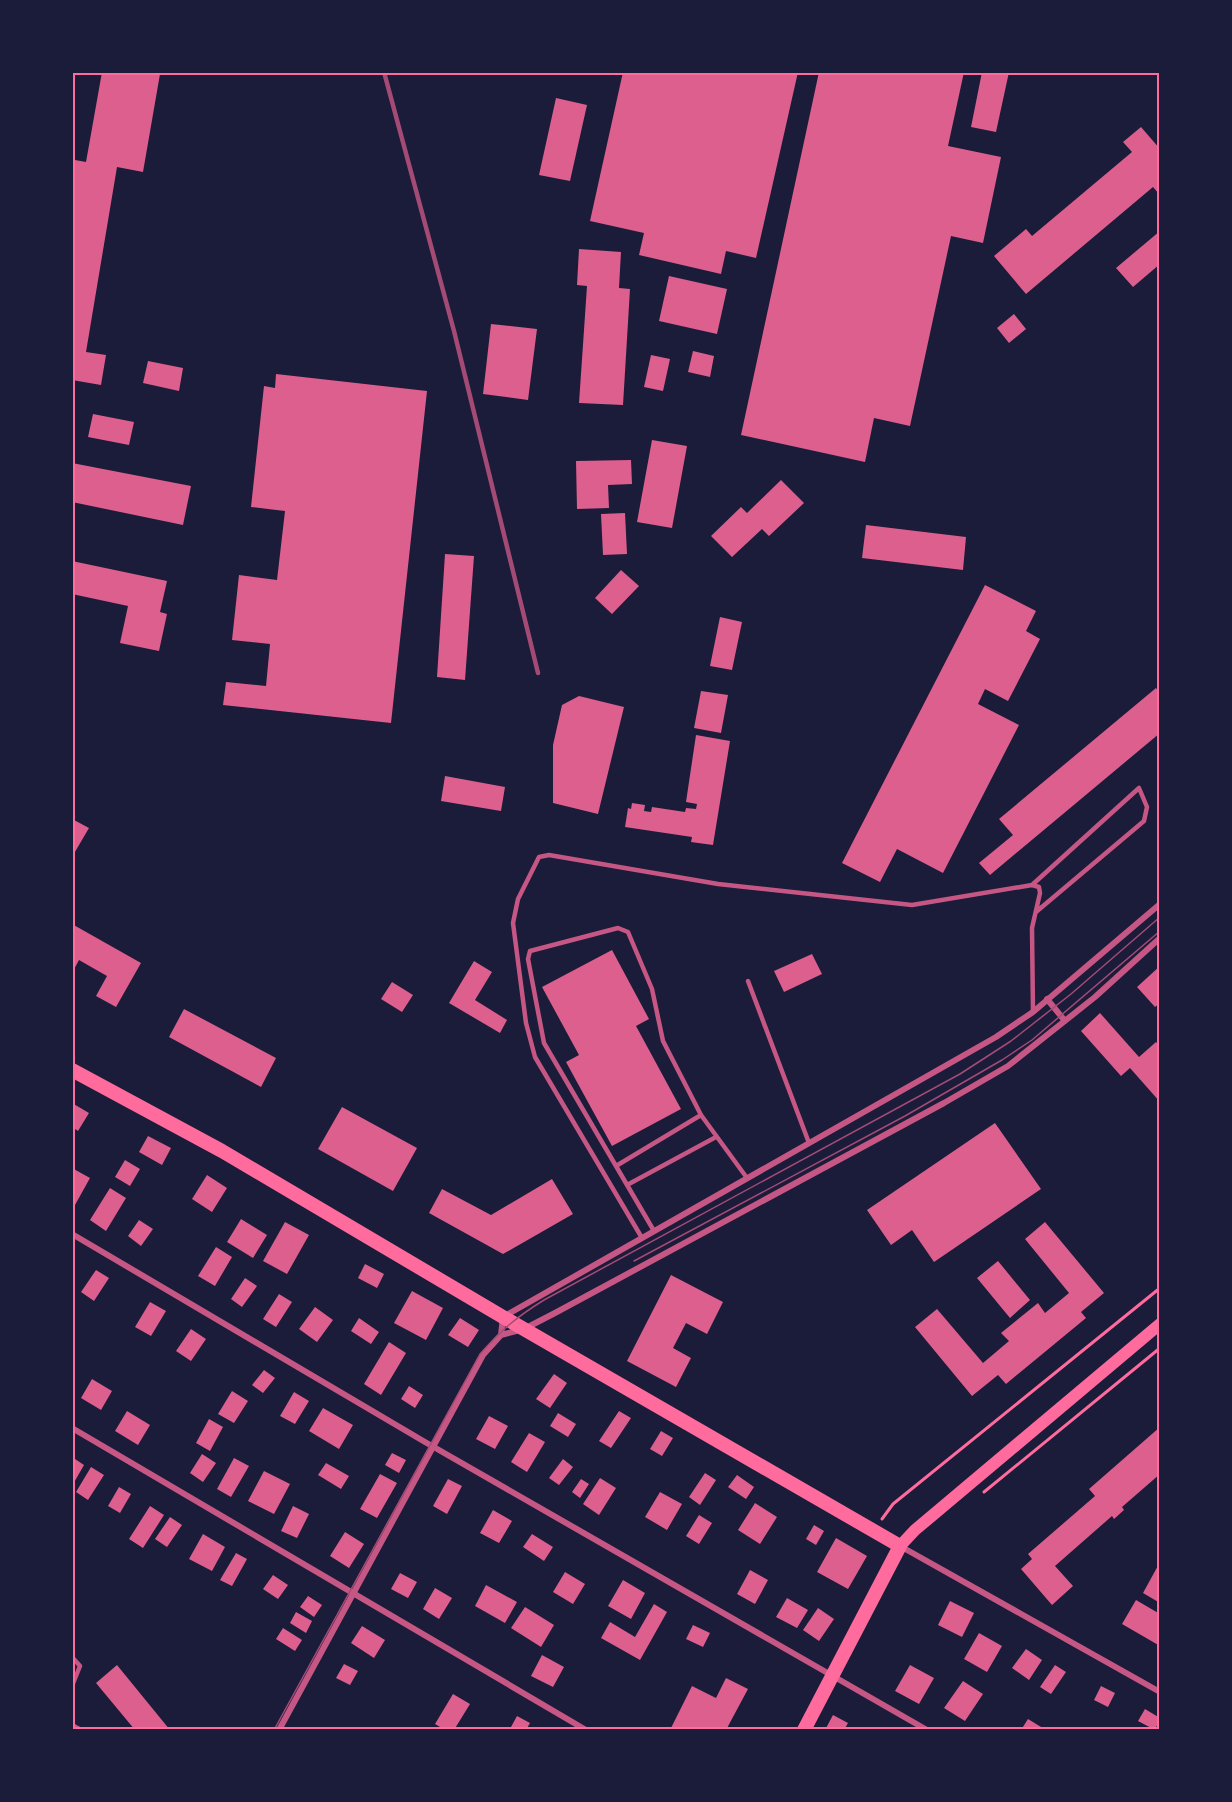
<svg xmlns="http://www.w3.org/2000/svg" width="1232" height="1802" viewBox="0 0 1232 1802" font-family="Barlow,sans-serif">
  <rect width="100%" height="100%" fill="#1b1b3a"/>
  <!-- building -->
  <path fill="#dd5f8e" d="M102,72H146L160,74L143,172L117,167L86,352L106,355L101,385L72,380V175L75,160L86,162Z
    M623,72H798L756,258L726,251L721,274L639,255L644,233L590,221Z
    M819,72H964L948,146L1001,157L983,243L951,236L910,426L874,418L865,462L741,435Z
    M982,72H1009L996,132L971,127Z
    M556,98L587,105L570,181L539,175Z
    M1141,127L1160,149V195L1153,187L1026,294L994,256L1026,229L1032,236L1132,152L1123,142Z
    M1160,231V264L1133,287L1116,268Z
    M579,249L621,252L619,288L630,289L623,405L579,403L587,286L577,285Z
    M669,276L727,289L717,334L659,321Z
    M1014,314L1026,329L1009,343L997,328Z
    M491,324L537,329L528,400L483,394Z
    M693,351L714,356L710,377L688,372Z
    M651,355L670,359L663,391L644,387Z
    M148,361L183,368L179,391L143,383Z
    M276,374L427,391L391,723L223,705L226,682L266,686L270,644L232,640L239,575L277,580L285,511L251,507L264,386L275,388Z
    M93,414L134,422L129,445L88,437Z
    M652,440L687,446L672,528L637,522Z
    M631,460L632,484L608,485L609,508L577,509L576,461Z
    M72,463L191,486L183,525L72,502Z
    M781,480L804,503L769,536L762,529L732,557L711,536L741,507L747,513Z
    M625,513L627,554L603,555L601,514Z
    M866,525L966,537L963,570L862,558Z
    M445,554L474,556L465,680L437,677Z
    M72,561L167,581L160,612L167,614L159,651L120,643L128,606L72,594Z
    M621,570L639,586L612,614L595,598Z
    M985,585L1036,611L1026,631L1040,639L1008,701L985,689L978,704L1019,725L943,873L897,849L880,882L842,863Z
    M720,617L742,622L732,670L710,666Z
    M1156,688L1160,694V733L990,875L979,863L1013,835L999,819Z
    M701,691L728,695L721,733L694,728Z
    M579,696L624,707L598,814L553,803V745L562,705Z
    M696,735L730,741L713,845L691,842L692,837L625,827L628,808L631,809L632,803L645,805L644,811L651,812L652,807L685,812L686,808L696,809L697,804L686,802Z
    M445,776L505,787L501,811L441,801Z
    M74,820L89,828L72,857V824Z
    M72,924L141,963L116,1007L96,996L107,976L79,960L72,973Z
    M612,950L649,1019L636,1026L681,1109L612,1146L566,1062L579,1055L542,987Z
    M812,954L822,974L784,992L774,971Z
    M474,961L492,972L475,1000L507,1020L500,1033L449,1003Z
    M1160,966V1003L1155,1007L1137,987Z
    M392,982L413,995L402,1012L381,999Z
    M184,1009L276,1058L261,1087L169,1037Z
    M1100,1013L1139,1057L1156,1042L1160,1046V1102L1130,1068L1121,1076L1081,1031Z
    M72,1103L89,1113L78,1131L72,1127Z
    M342,1107L417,1148L393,1191L318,1149Z
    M995,1123L1041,1189L934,1262L912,1230L891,1245L867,1210Z
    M148,1136L171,1148L162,1165L139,1152Z
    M125,1160L140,1169L130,1186L115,1177Z
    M72,1168L90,1178L75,1205L72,1203Z
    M207,1175L227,1188L212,1212L192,1199Z
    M552,1179L573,1214L503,1254L429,1213L442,1189L491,1215Z
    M110,1188L126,1198L106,1231L90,1220Z
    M241,1219L267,1235L253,1258L227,1242Z
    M139,1220L153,1229L141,1246L128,1236Z
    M285,1222L309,1235L287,1274L263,1261Z
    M1045,1222L1104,1293L1081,1312L1086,1318L1006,1384L998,1375L972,1396L915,1327L937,1309L983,1363L1009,1341L1001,1333L1038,1303L1045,1313L1069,1293L1025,1239Z
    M216,1247L232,1257L215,1286L198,1276Z
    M998,1261L1030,1300L1010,1318L977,1278Z
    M365,1264L384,1274L377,1288L358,1278Z
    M96,1270L109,1278L94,1301L81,1292Z
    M671,1275L723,1302L707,1334L686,1323L673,1348L691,1358L676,1387L627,1361Z
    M245,1278L257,1286L242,1307L231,1299Z
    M412,1291L443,1308L426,1340L394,1323Z
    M279,1294L292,1302L276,1327L263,1319Z
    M150,1302L166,1311L151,1336L135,1327Z
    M315,1307L333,1320L317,1342L299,1329Z
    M359,1318L379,1332L371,1344L351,1331Z
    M460,1318L479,1330L468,1347L448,1335Z
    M191,1329L206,1339L191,1361L176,1351Z
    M389,1342L406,1353L381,1395L364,1384Z
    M264,1370L275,1378L263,1393L252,1385Z
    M554,1374L567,1383L550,1408L536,1399Z
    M92,1379L112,1391L101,1410L81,1398Z
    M409,1386L423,1395L415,1408L401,1399Z
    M232,1391L248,1401L234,1423L218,1414Z
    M294,1392L309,1401L295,1424L280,1416Z
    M323,1408L353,1425L339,1449L309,1431Z
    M127,1411L150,1425L138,1445L115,1431Z
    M619,1411L631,1418L611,1448L599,1441Z
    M558,1413L576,1424L568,1437L550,1426Z
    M489,1416L508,1426L495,1449L476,1439Z
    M209,1419L223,1427L210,1451L196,1443Z
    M1160,1427V1474L1122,1507L1124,1510L1114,1519L1112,1516L1055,1566L1073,1586L1052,1605L1021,1569L1032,1559L1028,1554L1095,1496L1089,1489Z
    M661,1431L673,1438L662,1456L650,1449Z
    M529,1433L545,1442L527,1472L511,1462Z
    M392,1453L406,1460L399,1473L385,1465Z
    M202,1454L216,1463L203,1482L190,1473Z
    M234,1458L249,1466L231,1497L217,1489Z
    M75,1459L84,1465L72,1486V1464Z
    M563,1459L573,1467L559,1485L549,1478Z
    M326,1463L349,1476L341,1489L318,1475Z
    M91,1467L104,1475L88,1500L76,1492Z
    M264,1471L290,1484L274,1514L248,1501Z
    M705,1473L716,1480L700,1505L689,1497Z
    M380,1474L397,1483L377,1518L360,1509Z
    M737,1475L754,1487L746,1499L728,1487Z
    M600,1478L616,1488L599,1515L583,1504Z
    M448,1479L462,1486L447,1514L433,1506Z
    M581,1479L589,1484L580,1498L572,1492Z
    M119,1487L131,1494L120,1513L108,1506Z
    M660,1492L682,1504L667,1530L645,1517Z
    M755,1503L777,1517L760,1544L738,1530Z
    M150,1506L164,1515L143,1548L129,1539Z
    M293,1506L309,1514L297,1538L281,1531Z
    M493,1510L512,1521L499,1543L480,1533Z
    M699,1515L712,1523L699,1544L686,1536Z
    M170,1517L182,1525L167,1547L155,1539Z
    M814,1525L824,1531L816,1545L806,1539Z
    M345,1532L364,1544L349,1568L330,1556Z
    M203,1534L225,1547L212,1571L189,1559Z
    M532,1534L553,1547L544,1561L523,1547Z
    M836,1538L867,1556L848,1589L817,1572Z
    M236,1553L247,1559L232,1586L220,1580Z
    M1160,1562V1603L1143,1593Z
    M750,1570L768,1580L755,1604L737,1594Z
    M565,1572L585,1584L573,1604L553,1592Z
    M400,1573L417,1582L408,1598L391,1589Z
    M273,1575L288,1585L278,1599L263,1589Z
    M623,1580L645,1593L631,1619L608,1606Z
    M486,1585L517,1602L505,1623L475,1606Z
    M435,1588L452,1598L439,1619L423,1609Z
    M308,1596L322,1605L314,1617L300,1607Z
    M787,1598L808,1610L797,1628L776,1617Z
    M1136,1600L1160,1614V1646L1122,1624Z
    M950,1601L974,1613L962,1637L938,1625Z
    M654,1604L667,1612L640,1660L601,1638L610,1622L635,1637Z
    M525,1607L554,1625L541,1647L511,1628Z
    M818,1608L834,1619L819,1641L803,1630Z
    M296,1612L312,1621L306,1633L290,1623Z
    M693,1625L710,1633L703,1647L686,1639Z
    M362,1626L385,1640L374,1658L351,1643Z
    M283,1628L302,1640L295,1651L276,1639Z
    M979,1633L1002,1646L987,1672L964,1659Z
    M1026,1649L1042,1660L1029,1680L1012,1668Z
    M542,1655L564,1667L553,1687L531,1676Z
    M344,1664L358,1671L350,1685L336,1678Z
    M117,1665L170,1730H135L96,1683Z
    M910,1665L934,1678L919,1704L895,1691Z
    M1055,1665L1066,1672L1051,1694L1040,1687Z
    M726,1678L748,1689L726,1730H670L692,1686L716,1698Z
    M963,1681L983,1694L965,1721L944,1708Z
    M1101,1686L1115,1693L1108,1707L1094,1700Z
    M453,1694L470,1704L454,1730H445L435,1724Z
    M1145,1709L1160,1718L1155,1730L1138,1721Z
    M833,1715L848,1723L844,1730H825Z
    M517,1716L530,1723L526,1730H516L511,1727Z
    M1028,1719L1046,1730H1021Z"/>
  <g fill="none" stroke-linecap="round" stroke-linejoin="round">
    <!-- path -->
    <path stroke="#ff6b9d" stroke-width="3" d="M984,1492L1160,1348
      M882,1519L893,1504L1160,1288"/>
    <!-- service -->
    <path stroke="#c65784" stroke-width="4.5" d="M1032,885L1139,788L1147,807L1144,821L1036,912
      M748,981L809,1143
      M616,1166L701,1115
      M627,1185L716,1137
      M654,1231L544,1043L528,959L530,951L618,928L628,932L652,989L663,1041L701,1115L747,1178
      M642,1238L535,1057L526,1023L513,923L518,899L539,857L549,855L718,884L912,905L1032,885L1039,887L1040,893L1032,928L1033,1012
      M72,1657L80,1666L72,1686
      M72,1725L81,1730"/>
    <!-- minor -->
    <path stroke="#c65784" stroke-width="6" d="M1047,999L1065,1021
      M72,1234L425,1442L927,1730
      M501,1335L524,1329L555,1313L944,1103L1008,1066L1095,997L1160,938
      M72,1428L586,1730
      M900,1546L1160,1692
      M279,1730L483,1355L501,1335L503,1317L996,1037L1033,1012L1160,904"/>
    <!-- secondary -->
    <path stroke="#ff6b9d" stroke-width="12" d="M900,1546L915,1530L1160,1324"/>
    <!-- primary -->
    <path stroke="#ff6b9d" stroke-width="14" d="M72,1070L222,1151L503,1317L900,1546L804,1730"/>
    <!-- tram -->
    <path stroke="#a44b75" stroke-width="1.5" d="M634,1261L905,1116L1002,1060L1032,1040L1160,931
      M274,1730L480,1354C501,1330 518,1316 544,1300L960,1074L1011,1041L1071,994L1160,917"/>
    <!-- rail -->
    <path stroke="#a44b75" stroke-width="4.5" d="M384,72L454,331L538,673"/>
  </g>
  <!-- border -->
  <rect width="1232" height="1802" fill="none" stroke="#1b1b3a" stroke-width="147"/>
  <rect x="74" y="74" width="1084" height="1654" fill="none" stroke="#ff6b9d" stroke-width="2"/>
</svg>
